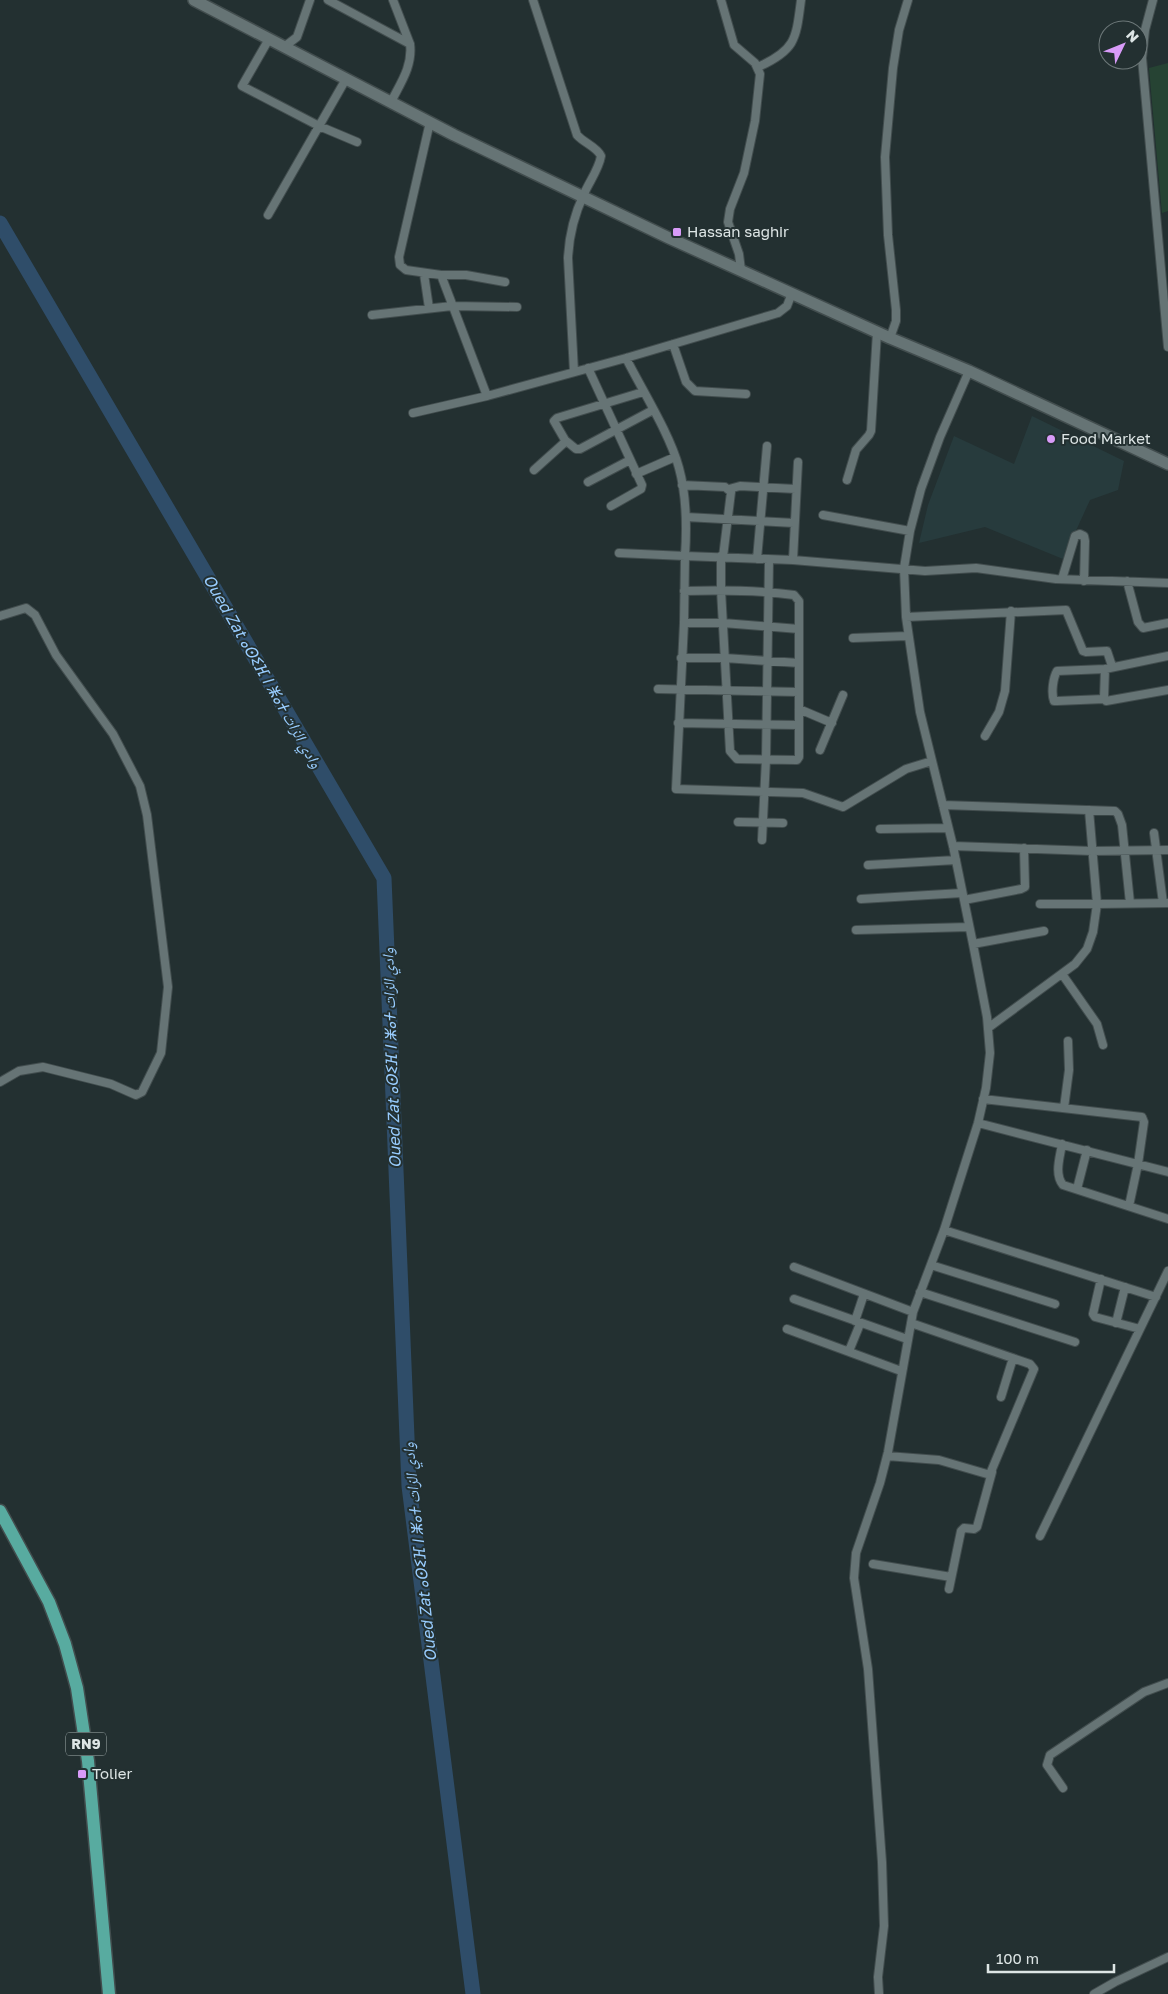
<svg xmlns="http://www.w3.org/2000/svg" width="1168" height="1994" viewBox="0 0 1168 1994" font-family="'Golos Text','Noto Naskh Arabic','Noto Sans Tifinagh',sans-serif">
  <rect width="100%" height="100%" fill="#233031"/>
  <!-- built -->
  <path fill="#273b3d" d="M1032,416L1124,461L1118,490L1090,500L1063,559L985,527L919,543L928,505L954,436L1014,464Z"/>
  <!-- green -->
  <path fill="#264333" d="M1168,63V211L1162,213L1149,68Z"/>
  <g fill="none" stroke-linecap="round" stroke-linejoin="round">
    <!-- river -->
    <path stroke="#2f4d69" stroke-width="15" d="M0,223L384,878L409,1486L473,1994"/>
    <!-- street casing -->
    <g stroke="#424d4e" stroke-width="10">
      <path id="street" d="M328,0L410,44
        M533,0L577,135C584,143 597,147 601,156C599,169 589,182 584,194C574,215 569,236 568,258L574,372
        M721,0L734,45L755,63L760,74L755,121L744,173L730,209L728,222L739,254L741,270
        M1153,0L1145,30L1142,58L1168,347
        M269,39L242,86L319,126L357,142
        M284,47L297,37L310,0
        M758,67C796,50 796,39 801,0
        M391,102C400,84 413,66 410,44L393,0
        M430,122L399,257L400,265L406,270L441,275L487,396L626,358L778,313L787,306L792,293
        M268,215L346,79
        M424,274L429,308
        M441,275H466L505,282
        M372,315L452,306L517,307
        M890,338L896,321V310L888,235L885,157L893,68L899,30L908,0
        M673,344L686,382L695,391L746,394
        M626,358C642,390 670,434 679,468C687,497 687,526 685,556L793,560L925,571L976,568L1056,579L1168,583
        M588,368L642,485L641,489L611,506
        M413,413L487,396
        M565,440L576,449H580L653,410
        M534,470L564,443L565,440L554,421L557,418L643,392
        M636,474L675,457
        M847,480L856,450L869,435L871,431L877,332
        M588,482L630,460
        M682,485L725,487L731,492L723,557
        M729,489L740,486L796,489
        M823,515L910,531
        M686,517L794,523
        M619,553L685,556L684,623L676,789L803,793L843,807L906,769L932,761
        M757,559L767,446
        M793,560L798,462
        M1062,579L1075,536L1080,534L1084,536L1085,541L1084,581
        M1127,581L1138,622L1143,628L1168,623
        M684,591C721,590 757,590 794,595L799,601V757L797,760L737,759L730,751L721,590V556
        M0,616L26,608L35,615L56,655L113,734L140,786L147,815L168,987L161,1053L142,1092L136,1095L111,1084L43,1067L19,1071L0,1082
        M906,617L1066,610L1083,651L1086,652L1107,651L1112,666
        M684,623H723L799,629
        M853,638L907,636
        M1168,656L1105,669L1104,698L1106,701L1168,690
        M681,658H725L799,663
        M658,689L799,692
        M1104,699L1057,701H1054C1051,693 1053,678 1057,671L1105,669
        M799,709L832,723
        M678,723L799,725
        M985,736L999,712L1005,691L1011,611
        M820,750L843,695
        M943,805L1115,811L1118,814L1122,825L1130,903
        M738,822L783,823
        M880,829L948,828
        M1154,833L1163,903
        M762,840L766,759L769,560
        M953,846L1092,851L1168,850
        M868,865L956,860
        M861,899L962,893
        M964,900L1021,889L1025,887L1024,848
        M1040,904H1097L1089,810
        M856,930L969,927
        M973,944L1044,931
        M1062,974L1097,1024L1103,1045
        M988,1028L1075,964L1087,949L1093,932L1097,904L1168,903
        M983,1099L1142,1117L1144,1122L1138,1164L1129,1206
        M1064,1108L1069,1070L1068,1041
        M978,1123L1168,1172
        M1062,1144C1060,1157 1054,1174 1063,1185L1168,1219
        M1077,1189L1087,1150
        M944,1230L1156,1297
        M931,1265L1055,1304
        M794,1267L913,1312
        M1101,1279L1093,1314L1095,1317L1140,1329
        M920,1292L1075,1342
        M794,1299L907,1339
        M855,1321L864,1294
        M1116,1323L1125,1287
        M787,1329L901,1371
        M849,1351L860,1324
        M1001,1397L1013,1358
        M887,1456L939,1460L987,1474H990L1034,1369L1030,1364L911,1323
        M1040,1536L1168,1271
        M873,1564L951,1577
        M949,1589L961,1531L964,1528L974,1529L977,1527L992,1472
        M1063,1788L1047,1765L1050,1755L1144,1692L1168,1683
        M879,1994L878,1977L884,1926L882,1862L868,1669L854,1578L856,1553L880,1483L888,1452L913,1312L944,1230L978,1123L986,1088L990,1053L987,1017L973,944L953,846L920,712L906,617L904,568L910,531L921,489L940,437L969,371
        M1094,1994L1115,1982L1168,1957"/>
    </g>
    <!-- secondary casing -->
    <g stroke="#424d4e" stroke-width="14">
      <path id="secondary" d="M194,0L454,135L669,238L890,338L969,371L1168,464"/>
    </g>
    <!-- primary casing -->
    <g stroke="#424d4e" stroke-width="15">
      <path id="primary" d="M0,1511L49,1602L65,1644L77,1688L88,1761L109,1994"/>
    </g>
    <!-- street -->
    <use href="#street" stroke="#667475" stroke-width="8"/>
    <!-- secondary -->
    <use href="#secondary" stroke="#667475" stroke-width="11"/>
    <!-- primary -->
    <use href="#primary" stroke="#58aba0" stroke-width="12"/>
  </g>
  <!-- markers -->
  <g fill="#d89bf8" stroke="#233031" stroke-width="2">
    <rect x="672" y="227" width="10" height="10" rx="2.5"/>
    <circle cx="1051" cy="439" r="5"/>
    <rect x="77" y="1769" width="10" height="10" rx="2.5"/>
  </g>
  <g text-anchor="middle" stroke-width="4" stroke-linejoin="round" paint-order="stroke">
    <!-- shield labels -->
    <rect fill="#233031" stroke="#a5afaf" stroke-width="1" x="66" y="1732.5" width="40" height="23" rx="4"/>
    <g font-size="14" font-weight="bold" fill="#dde5e5">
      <text x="86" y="1749">RN9</text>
    </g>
    <!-- poi labels -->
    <g font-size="15" fill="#dde5e5" stroke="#233031" text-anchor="start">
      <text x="687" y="237">Hassan saghir</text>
      <text x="1061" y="444">Food Market</text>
      <text x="92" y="1779">Tolier</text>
    </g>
    <!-- water labels -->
    <g font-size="16" font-style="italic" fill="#98ccfe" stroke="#233031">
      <text transform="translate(263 671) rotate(60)" y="6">Oued Zat ⴰⵙⵉⴼ ⵏ ⵥⴰⵜ وادي الزات</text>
      <text transform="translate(391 1058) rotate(-92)" y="6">Oued Zat ⴰⵙⵉⴼ ⵏ ⵥⴰⵜ وادي الزات</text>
      <text transform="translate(419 1552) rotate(-96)" y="6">Oued Zat ⴰⵙⵉⴼ ⵏ ⵥⴰⵜ وادي الزات</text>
    </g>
  </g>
  <!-- north arrow -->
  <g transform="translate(1123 45) rotate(47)"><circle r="24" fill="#233031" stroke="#6d7879"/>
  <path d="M0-4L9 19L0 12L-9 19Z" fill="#d89bf8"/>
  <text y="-8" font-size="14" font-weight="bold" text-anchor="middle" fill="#dde5e5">N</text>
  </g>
  <!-- scale -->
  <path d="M988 1964v8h126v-8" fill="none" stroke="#dde5e5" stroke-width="2.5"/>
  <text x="996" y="1964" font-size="15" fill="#dde5e5" stroke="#233031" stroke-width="4" paint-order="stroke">100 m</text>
</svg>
